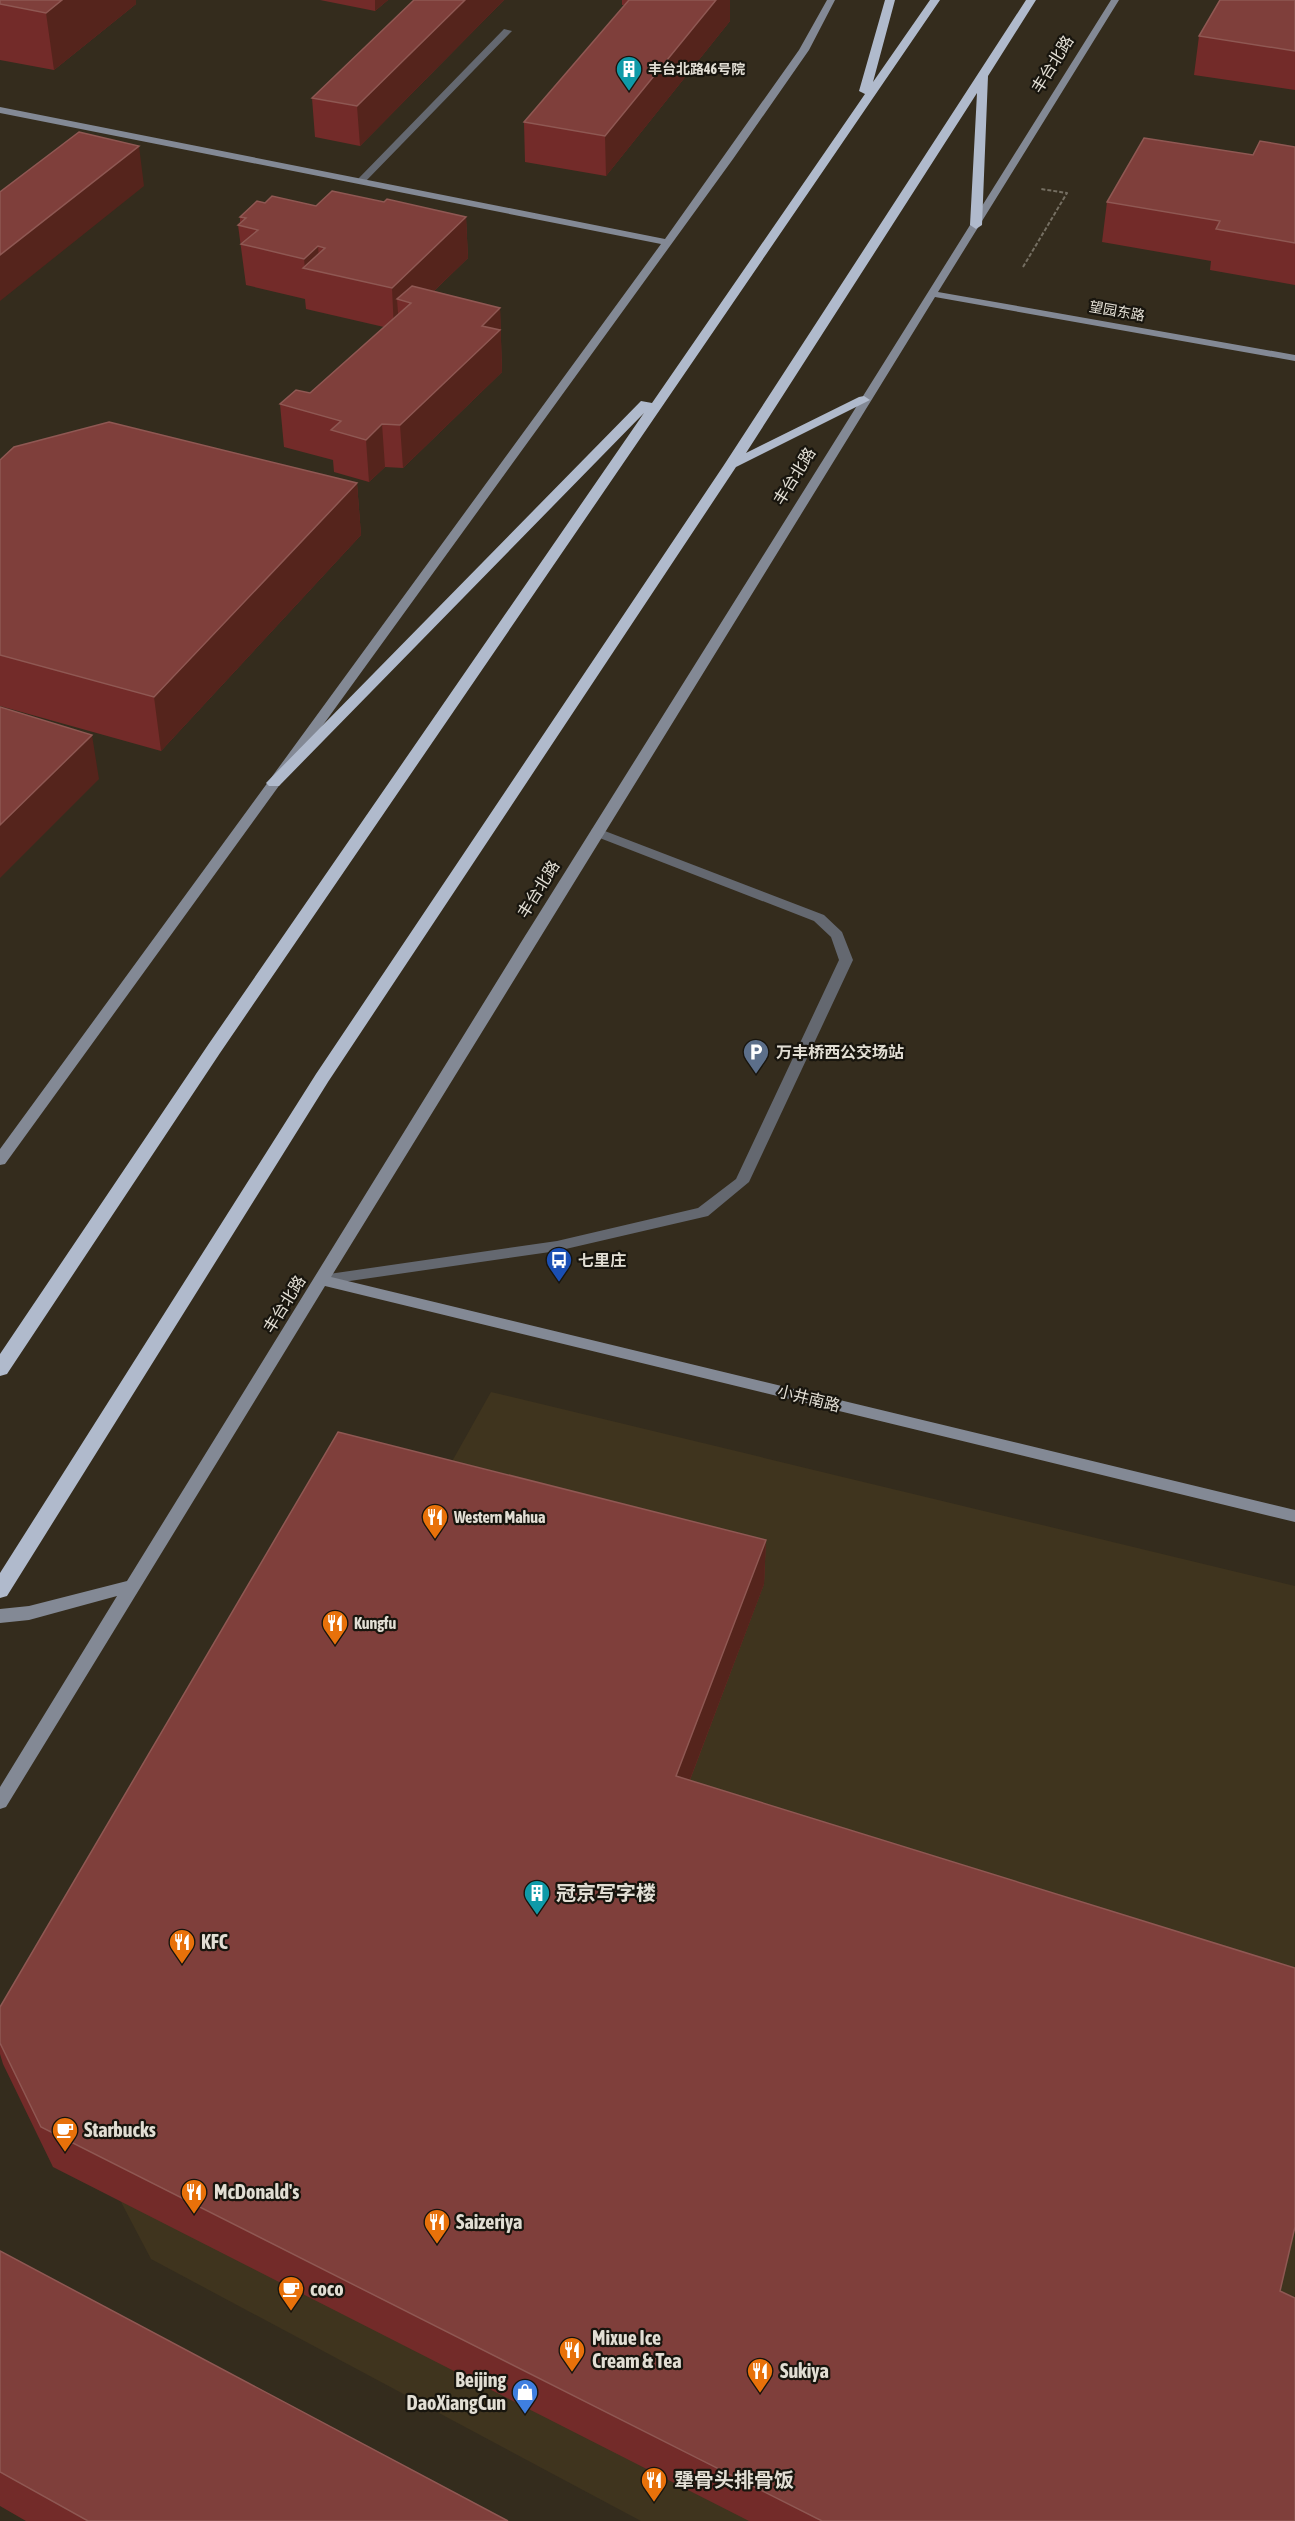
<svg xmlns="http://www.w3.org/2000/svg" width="1295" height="2521" viewBox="0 0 1295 2521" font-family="'Asap Condensed','Noto Sans SC',sans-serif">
  <rect width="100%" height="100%" fill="#342c1d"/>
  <!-- built -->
  <path fill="#3f341e" d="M491,1392L1295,1586V2521H641L151,2259L80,2124Z"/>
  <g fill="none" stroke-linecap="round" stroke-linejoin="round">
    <!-- path -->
    <path stroke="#756f62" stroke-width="2" stroke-dasharray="4 2" stroke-linecap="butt" d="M1023,267L1067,193L1041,189"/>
    <!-- lane -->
    <path fill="#646870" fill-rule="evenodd" d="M504,29L512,31L364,183H358V179Z
      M597,828L824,915L842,932L853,960L749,1182L708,1216L557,1251L322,1285L317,1284L314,1280L317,1276L322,1275L557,1241L698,1208L736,1179L839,960L831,937L814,921L592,835L591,832L592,829Z"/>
    <!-- secondary -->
    <path fill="#838995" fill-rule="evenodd" d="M827,0H835L809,50L733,159L5,1164L0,1165V1149L661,244L0,113V107L665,239L799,50Z
      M1111,0H1119L938,292L1295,355V361L935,297L331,1277L1295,1510V1522L325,1286L6,1807L0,1809V1787L117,1596L29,1620L0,1623V1609L29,1606L127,1581L520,944Z"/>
    <!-- highway -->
    <path fill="#b0bacc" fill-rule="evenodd" d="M885,0H895L873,82L930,0H940L220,1053L7,1374L0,1376V1354L208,1045L644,413L279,786H269L266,783L641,401L652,403L865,94L859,91Z
      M1026,0H1036L988,76L982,225L976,229L970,225L977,93L746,453L859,397L864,396L870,400L736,467L328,1082L7,1596L0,1598V1573L316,1074L724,465Z"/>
  </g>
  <!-- wall -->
  <path fill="#732b29" d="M0,0L136,4L54,70L0,60Z
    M320,0H388L375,11Z
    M414,0H504L360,146L315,137L312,98Z
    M622,0H730V21L606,176L525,162L524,122L625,5H622Z
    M1295,0V90L1194,75L1199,36Z
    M1295,147V285L1210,270L1211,261L1102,242L1107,202L1253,155Z
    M384,202L466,217L468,258L434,291L500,308L502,372L403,468L385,467L369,482L334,472L333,460L284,447L280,404L310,393L384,327L306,309L305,299L246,285L238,225L240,223V217L265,203L316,206Z
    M0,460L357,483L361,535L161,751L0,706Z
    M766,1540L764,1584L690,1780L1280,2291L1295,2521H749L53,2167L3,2064L0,2054V2007Z
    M0,2251L508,2521H26L0,2506Z"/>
  <!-- shaded-wall -->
  <path fill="#55241c" d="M62,0H136V4L54,70L46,13Z
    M375,0H388L375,11Z
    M465,0H504L360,146L357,106Z
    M716,0H730V21L606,176L605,136Z
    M139,146L144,186L0,301V255Z
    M466,217L468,258L411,313V303L397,299L399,326L394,330L392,288Z
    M318,246L320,272L305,269L304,259Z
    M500,308L502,372L403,468L400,425L482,326Z
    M382,424L385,467L369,482L366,440Z
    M357,483L361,535L161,751L154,697Z
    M92,735L99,779L0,878V825Z
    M766,1540L764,1584L675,1819L676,1776Z"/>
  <!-- building -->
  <path fill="#7f3f3b" stroke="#8f5853" stroke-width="1.5" d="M0,0H62L46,13L0,4Z
    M414,0H465L357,106L312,98Z
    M629,0H716L605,136L524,122Z
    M1220,0H1295V51L1199,36Z
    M79,132L139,146L0,255V192Z
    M1144,138L1253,155L1260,141L1295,147V243L1216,229L1220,221L1107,202Z
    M332,191L384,202L387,199L466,217L392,288L303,268L325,248L318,246L304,259L241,244L258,230L238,225L246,218L240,217L257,201L265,203L272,196L316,206Z
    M412,286L500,308L482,326L500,330L400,425L382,424L366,440L331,430L341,421L280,404L296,390L310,393L411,303L397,299Z
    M109,422L357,483L154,697L0,655V460L14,447Z
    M0,707L92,735L0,825Z
    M338,1432L766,1540L676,1776L1295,1968V2227L1280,2291L1295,2298V2521H822L41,2127L0,2043V2007Z
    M0,2251L508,2521H88L0,2472Z"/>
  <!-- icons -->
  <defs>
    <g id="building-pin" transform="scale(1.35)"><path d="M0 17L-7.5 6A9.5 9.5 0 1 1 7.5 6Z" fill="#0f9aa8" stroke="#18150e"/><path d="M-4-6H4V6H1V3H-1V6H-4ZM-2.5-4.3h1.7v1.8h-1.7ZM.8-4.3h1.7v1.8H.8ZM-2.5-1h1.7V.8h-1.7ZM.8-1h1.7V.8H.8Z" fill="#fff"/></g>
    <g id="parking-pin" transform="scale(1.35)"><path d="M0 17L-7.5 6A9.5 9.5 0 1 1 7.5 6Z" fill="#5c6f8a" stroke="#18150e"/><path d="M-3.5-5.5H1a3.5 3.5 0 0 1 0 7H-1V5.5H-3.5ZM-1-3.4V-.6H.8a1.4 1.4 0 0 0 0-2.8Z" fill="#fff"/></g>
    <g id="bus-pin" transform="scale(1.35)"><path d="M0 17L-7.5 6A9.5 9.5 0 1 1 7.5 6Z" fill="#1a4fb4" stroke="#18150e"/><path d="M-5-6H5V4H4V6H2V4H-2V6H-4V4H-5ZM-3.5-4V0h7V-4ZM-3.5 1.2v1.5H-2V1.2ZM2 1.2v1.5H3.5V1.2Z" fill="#fff"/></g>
    <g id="restaurant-pin" transform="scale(1.35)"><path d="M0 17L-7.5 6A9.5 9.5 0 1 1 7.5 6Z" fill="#e8710a" stroke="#18150e"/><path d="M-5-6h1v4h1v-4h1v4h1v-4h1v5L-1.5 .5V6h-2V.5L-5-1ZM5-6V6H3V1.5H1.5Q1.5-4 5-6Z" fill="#fff"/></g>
    <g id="cafe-pin" transform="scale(1.35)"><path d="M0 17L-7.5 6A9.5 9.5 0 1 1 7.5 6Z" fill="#e8710a" stroke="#18150e"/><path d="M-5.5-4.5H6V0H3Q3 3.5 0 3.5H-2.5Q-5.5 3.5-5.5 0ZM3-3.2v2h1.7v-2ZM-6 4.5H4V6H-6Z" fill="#fff"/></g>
    <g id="shop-pin" transform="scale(1.35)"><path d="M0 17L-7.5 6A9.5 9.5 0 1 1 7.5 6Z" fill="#3f7fe0" stroke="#18150e"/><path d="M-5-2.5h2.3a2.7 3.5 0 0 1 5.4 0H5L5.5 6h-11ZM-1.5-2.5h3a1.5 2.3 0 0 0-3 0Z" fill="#fff"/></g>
  </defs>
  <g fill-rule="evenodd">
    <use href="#building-pin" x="629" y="69"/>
    <use href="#parking-pin" x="756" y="1052"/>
    <use href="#bus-pin" x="559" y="1260"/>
    <use href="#restaurant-pin" x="435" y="1517"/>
    <use href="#restaurant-pin" x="335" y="1623"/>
    <use href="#building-pin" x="537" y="1893"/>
    <use href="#restaurant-pin" x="182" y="1942"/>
    <use href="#cafe-pin" x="65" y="2130"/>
    <use href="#restaurant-pin" x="194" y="2192"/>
    <use href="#restaurant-pin" x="437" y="2222"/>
    <use href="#cafe-pin" x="291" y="2289"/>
    <use href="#restaurant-pin" x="572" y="2350"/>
    <use href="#restaurant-pin" x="760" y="2371"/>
    <use href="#shop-pin" x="525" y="2392"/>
    <use href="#restaurant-pin" x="654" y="2480"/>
  </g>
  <g text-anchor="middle" stroke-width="4.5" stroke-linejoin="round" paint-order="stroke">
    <!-- far-poi labels -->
    <g font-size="14" font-weight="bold" fill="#e2ded4" stroke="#18150e" text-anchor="start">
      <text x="648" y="74">丰台北路46号院</text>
    </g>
    <!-- far-street labels -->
    <g font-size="14" fill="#e2ded4" stroke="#18150e">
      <text transform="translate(1117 311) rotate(10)" y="5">望园东路</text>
    </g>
    <!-- street labels -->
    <g font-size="16" fill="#e2ded4" stroke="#18150e">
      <text transform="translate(1052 64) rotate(-58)" y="6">丰台北路</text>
      <text transform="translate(794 476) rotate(-58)" y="6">丰台北路</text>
      <text transform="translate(538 889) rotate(-58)" y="6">丰台北路</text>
      <text transform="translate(284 1304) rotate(-58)" y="6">丰台北路</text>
      <text transform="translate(809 1398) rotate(14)" y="6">小井南路</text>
    </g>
    <!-- poi labels -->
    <g font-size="16" font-weight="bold" fill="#e2ded4" stroke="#18150e" text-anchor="start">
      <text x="776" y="1058">万丰桥西公交场站</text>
      <text x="578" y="1266">七里庄</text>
      <text x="454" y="1523">Western Mahua</text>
      <text x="354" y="1629">Kungfu</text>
    </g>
    <!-- near-poi labels -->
    <g font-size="20" font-weight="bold" fill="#e2ded4" stroke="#18150e" text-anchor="start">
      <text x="556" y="1900">冠京写字楼</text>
      <text x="201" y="1949">KFC</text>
      <text x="84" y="2137">Starbucks</text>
      <text x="214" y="2199">McDonald's</text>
      <text x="456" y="2229">Saizeriya</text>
      <text x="310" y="2296">coco</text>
      <text x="592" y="2345">Mixue Ice<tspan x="592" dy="23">Cream &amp; Tea</tspan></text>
      <text x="780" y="2378">Sukiya</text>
      <text x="506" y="2387" text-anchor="end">Beijing<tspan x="506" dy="23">DaoXiangCun</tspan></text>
      <text x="674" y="2487">犟骨头排骨饭</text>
    </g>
  </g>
</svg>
